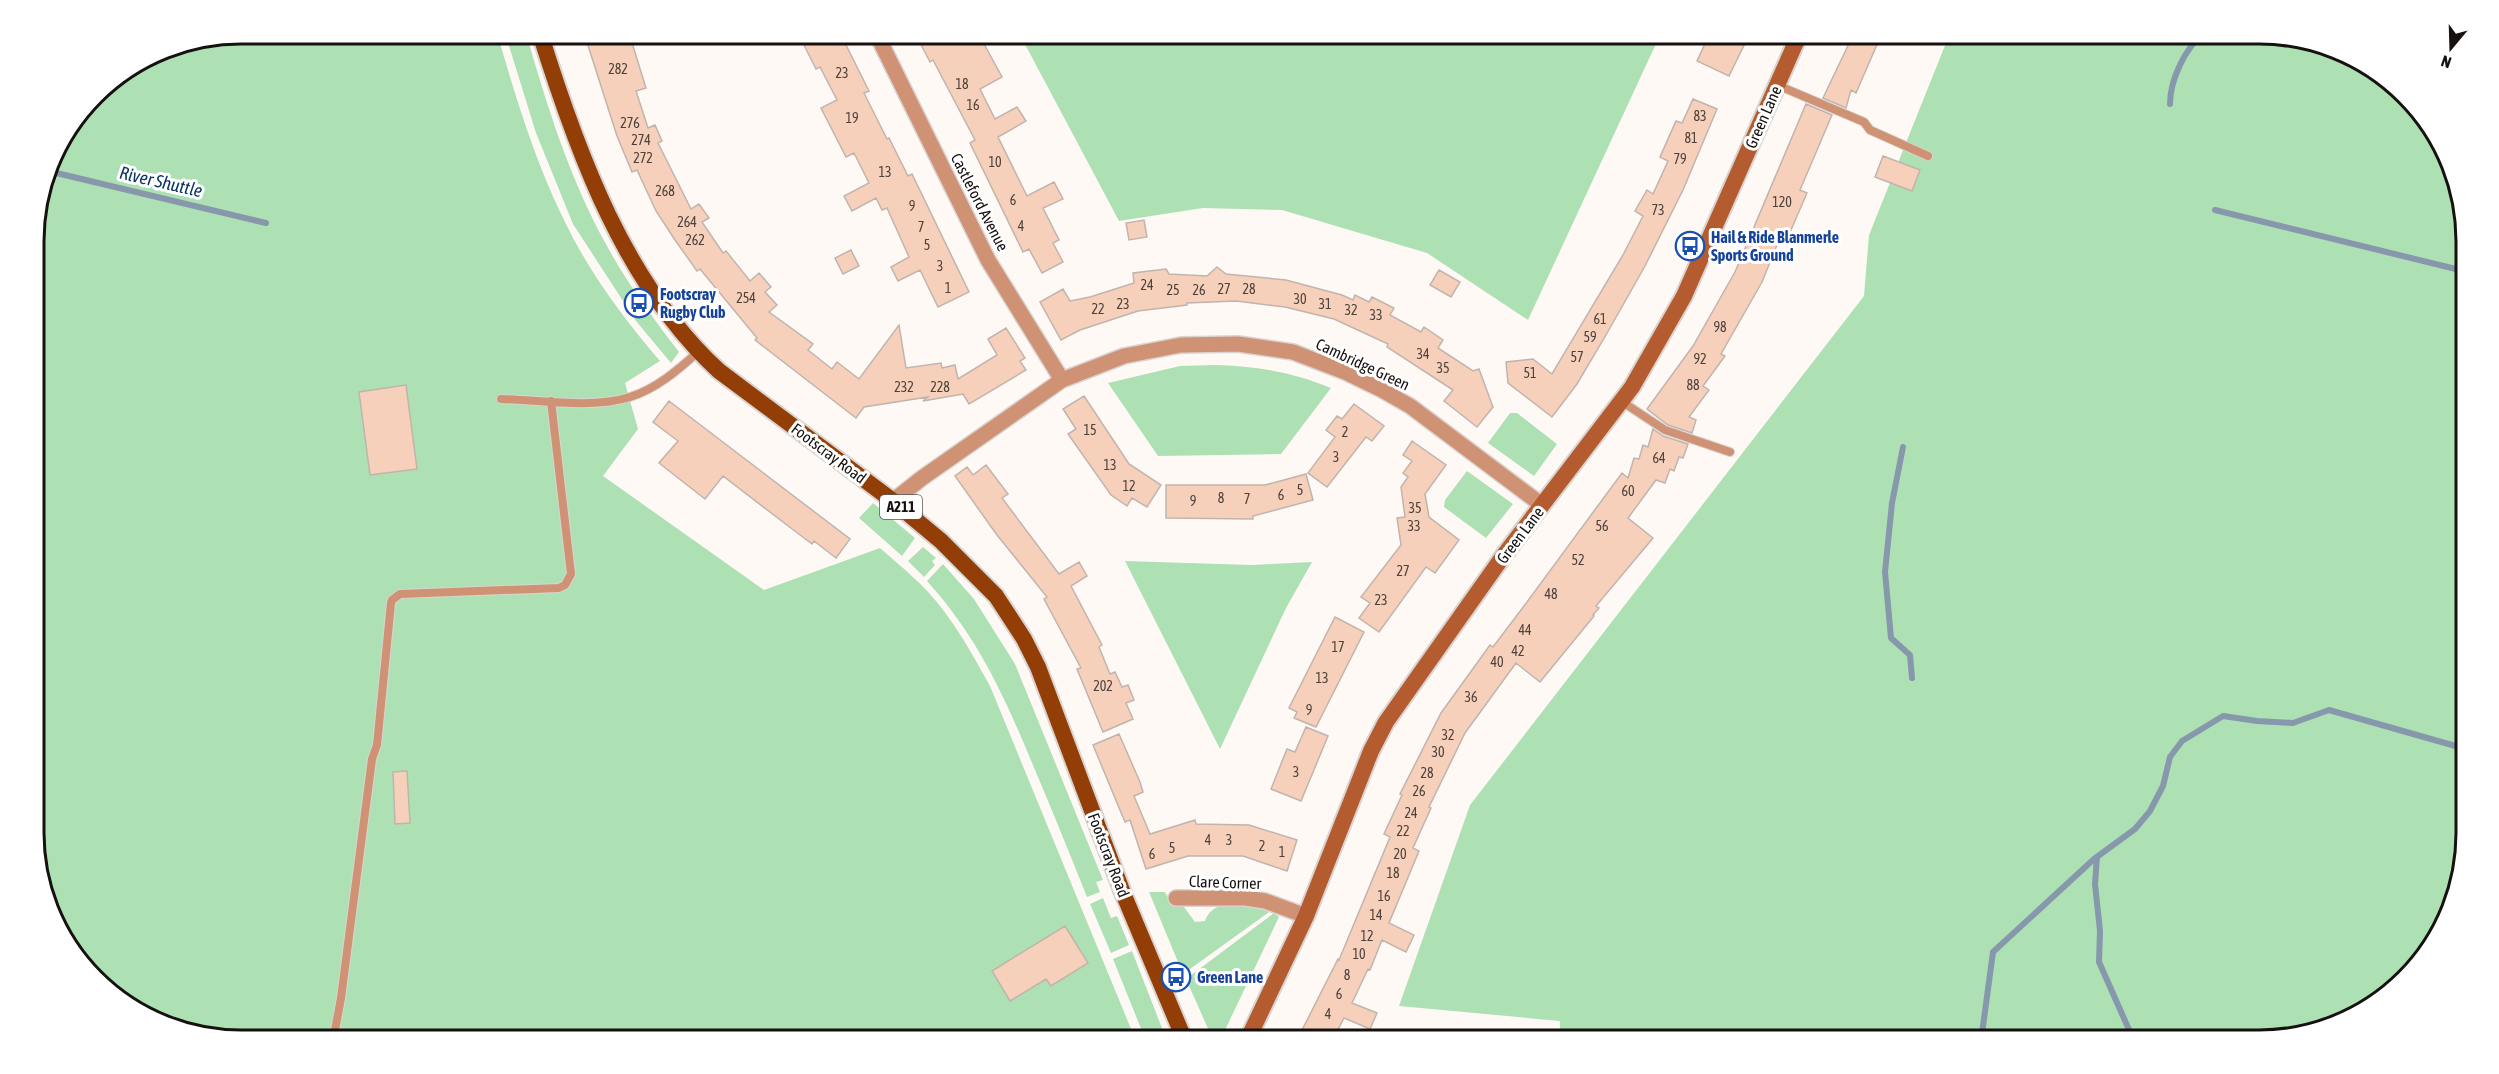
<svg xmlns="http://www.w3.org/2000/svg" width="2499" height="1074" viewBox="0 0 2499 1074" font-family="'Asap Condensed',sans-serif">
  <rect width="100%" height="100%" fill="#fff9f6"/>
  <!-- green -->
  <path fill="#ade1b4" d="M241,33H497C516,98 536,165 567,226C591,275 625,320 660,361L625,383L638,429L603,476L764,590L880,548C891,558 904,568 915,579C947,608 969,648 990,686L1136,1041H241L162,1025L76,960L35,861L33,227L55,149L104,85L162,49Z
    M505,33H526C547,106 570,180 607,246C627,283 653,318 679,352L671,363L636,321L573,224L536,133Z
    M1019,33H1661L1528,320L1427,253L1282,210L1203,208L1119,221Z
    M1950,33H2258L2337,49L2423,114L2464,214L2466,833L2450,912L2423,960L2374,1006L2271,1041H1560V1021L1399,1006L1470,805L1864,296L1869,235Z
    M1214,365C1256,366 1292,372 1331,388L1281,454L1158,456L1108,383L1180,366Z
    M1510,413H1517L1557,444L1534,476L1488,443Z
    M1467,471L1513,504L1486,538L1444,507L1445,500Z
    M873,503L915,538L902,556L859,518Z
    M923,547L936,558L932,561L935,565L924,577L908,561Z
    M1125,561L1252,565L1312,562L1286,608L1220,749Z
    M943,564L974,599L1015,664L1103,880L1096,882L1100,892L1087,897C1070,855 1053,812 1035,770C1005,698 980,640 927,581Z
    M1149,892H1165L1172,906L1184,907L1195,922L1205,921C1214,896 1251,902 1272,910L1183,974Z
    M1103,898L1111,918L1117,916L1129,945L1111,953L1090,904Z
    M1274,913L1279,917L1225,1030L1220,1034L1210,1033L1186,979Z
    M1132,951L1167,1041H1146L1113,959Z"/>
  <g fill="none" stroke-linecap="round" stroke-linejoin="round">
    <!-- stream -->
    <path stroke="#8797ac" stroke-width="6" d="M2170,104C2170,80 2185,48 2204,33
      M48,171L266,223
      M2215,210L2464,271
      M1903,447L1892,503L1885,572L1891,638L1910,655L1912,678
      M2097,857L2095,884L2100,931L2099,962L2134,1041
      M1981,1041L1993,952L2094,859L2135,829L2150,811L2163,786L2170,757L2182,741L2223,716L2257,721L2293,723L2329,710L2466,749"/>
  </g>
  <!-- building -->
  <path fill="#f6d0bb" stroke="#c1b4ad" stroke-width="1.5" d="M584,33H629L646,88L636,91L648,128L655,125L662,141L658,143L691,209L699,204L709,218L702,222L723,253L726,251L750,281L759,273L771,287L765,292L777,305L769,312L813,344L808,350L832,369L837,362L859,379L899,325L906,368L941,363L942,368L955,365L958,379L997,355L988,339L1006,328L1025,358L1020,361L1026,370L969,404L963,394L923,401L928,397L864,407L856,418L755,340L757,338L700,269L697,271L675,240L656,211L637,170L632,172L617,136Z
    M798,33H840L869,91L864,93L887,139L889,138L908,176L912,174L969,292L938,307L920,270L898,281L891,267L909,257L887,208L882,210L876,198L852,211L844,196L869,183L854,153L846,157L821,108L837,100L820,67L816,69Z
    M915,33H978L1002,77L980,89L995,119L1017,107L1026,121L998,137L1027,196L1054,182L1063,199L1043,208L1059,240L1053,243L1063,262L1042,273L1029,249L1023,252L970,143L975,140L933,60L930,62Z
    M1710,33H1750L1729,76L1697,61Z
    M1854,33H1882L1856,93L1851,90L1846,108L1823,98Z
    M1693,99L1717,109L1683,190L1645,266L1606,335L1577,384L1552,417L1508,383L1506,362L1533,359L1552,374L1623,255L1643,216L1635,211L1647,190L1653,194L1668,161L1660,157L1676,121L1682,123Z
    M1806,104L1832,115L1800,190L1807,193L1788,237L1786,236L1783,243L1777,245L1762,282L1721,354L1725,356L1703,386L1709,390L1689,417L1696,420L1692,433L1668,425L1647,409L1693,346L1735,272Z
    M1883,156L1920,170L1912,191L1875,177Z
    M1144,220L1147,237L1129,240L1126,223Z
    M851,250L859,266L843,274L835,258Z
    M1217,267L1226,274L1286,280L1342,295L1353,300L1355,295L1369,302L1372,297L1394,308L1390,315L1421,332L1424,327L1443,340L1438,348L1473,371L1479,369L1493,407L1477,427L1444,401L1453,390L1387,347L1388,344L1334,319L1285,307L1236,301L1187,303V305L1138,311L1080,330L1061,340L1040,302L1063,289L1070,301L1090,297L1134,283L1133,273L1166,269L1169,274L1207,276Z
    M1439,270L1460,282L1451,297L1430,285Z
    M406,385L417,469L370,475L359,392Z
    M1084,396L1129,464L1161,485L1147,507L1132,498L1127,506L1111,495L1068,434L1076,429L1063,409Z
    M669,401L850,539L836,558L814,541L812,544L779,519L723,476L705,499L659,463L678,441L653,422Z
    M1354,404L1384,426L1372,441L1366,437L1327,487L1308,473L1335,437L1326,430L1337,416L1342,419Z
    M1653,429L1663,436L1688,444L1683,458L1679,457L1674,471L1670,469L1665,483L1656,480L1628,518L1653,538L1596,606L1599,608L1593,615L1594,616L1540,682L1516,663L1465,733L1429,807L1431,808L1413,848L1419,851L1389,923L1414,935L1406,952L1382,940L1370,970L1368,969L1352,1003L1377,1013L1370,1029L1344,1018L1332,1041H1313L1300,1034L1338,959L1339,960L1390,837L1384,834L1402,795L1400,794L1441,713L1490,645L1493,647L1521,610L1622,473L1628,478L1634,458L1639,459L1643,445L1648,447Z
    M1412,441L1446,465L1425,494L1429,517L1459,540L1435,573L1426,567L1379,632L1359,618L1370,603L1361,597L1401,545L1397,518L1405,517L1401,487L1408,477L1403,473L1412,461L1403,455Z
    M986,465L1008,494L1002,498L1059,574L1079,562L1087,576L1071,586L1102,645L1099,647L1110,674L1115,672L1122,687L1128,685L1134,700L1126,703L1133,719L1103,732L1077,669L1081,668L1044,599L1047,597L997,535L955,476L967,467L973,475Z
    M1306,474L1313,500L1253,516V519L1166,518V485H1265Z
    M1335,617L1364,632L1316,727L1294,718L1297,712L1289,708Z
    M1306,727L1328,736L1301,801L1271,789L1287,749L1295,752Z
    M1119,734L1140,782L1143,792L1134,796L1150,834L1195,820L1196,824L1249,825L1297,840L1287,871L1243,856H1188L1146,869L1130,820L1125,822L1093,745Z
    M407,771L410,823L395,824L393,772Z
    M1065,926L1088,963L1051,986L1046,979L1010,1001L992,971Z"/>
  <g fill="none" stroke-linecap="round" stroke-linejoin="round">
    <!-- service casing -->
    <g stroke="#dad4d1" stroke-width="10">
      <path id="service" d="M1777,85L1864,122L1870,130L1928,156
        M501,399C539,400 593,409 630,397C656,389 678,370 698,352
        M1621,401L1665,430L1730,452
        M333,1041L341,998L372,759L377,745L391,603L392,600L400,594L559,588L565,585L571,574L551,401"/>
    </g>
    <!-- minor casing -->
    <g stroke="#dad4d1" stroke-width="18">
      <path id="minor" d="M876,33L988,260L1062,380
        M893,501L922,478L1062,380L1124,356L1181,345L1238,344L1293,352L1345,372L1382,390L1410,406L1542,505
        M1176,898H1246L1265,901L1306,916"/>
    </g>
    <!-- secondary casing -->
    <g stroke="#dad4d1" stroke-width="20">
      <path id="secondary" d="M1247,1041L1306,916L1371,751L1386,722L1504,555L1632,387L1684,296L1800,33"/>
    </g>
    <!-- primary casing -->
    <g stroke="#dad4d1" stroke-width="20">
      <path id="primary" d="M540,33C577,152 625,285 719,371L893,501L941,541L996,596L1024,639L1038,667L1123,893L1185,1041"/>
    </g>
    <!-- service -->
    <use href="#service" stroke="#cf9275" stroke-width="8"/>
    <!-- minor -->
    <use href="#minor" stroke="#cf9275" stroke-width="15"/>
    <!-- secondary -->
    <use href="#secondary" stroke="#b45c2f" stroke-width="16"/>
    <!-- primary -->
    <use href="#primary" stroke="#923e06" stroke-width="16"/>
  </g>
  <!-- icons -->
  <defs>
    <g id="bus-ring" transform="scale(1.5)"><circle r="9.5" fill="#fff" stroke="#1a4fb4" stroke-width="1.5"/><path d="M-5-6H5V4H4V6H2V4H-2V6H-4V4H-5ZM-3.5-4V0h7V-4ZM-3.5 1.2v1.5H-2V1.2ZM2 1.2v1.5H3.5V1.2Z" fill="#1a4fb4"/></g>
  </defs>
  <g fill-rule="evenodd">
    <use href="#bus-ring" x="1690" y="246"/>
    <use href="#bus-ring" x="639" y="303"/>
    <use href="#bus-ring" x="1176" y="977"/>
  </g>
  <g text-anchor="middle" stroke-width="6" stroke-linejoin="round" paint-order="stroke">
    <!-- number labels -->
    <g font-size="14" fill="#4e413a">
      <text x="618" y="74">282</text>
      <text x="842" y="78">23</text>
      <text x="962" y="89">18</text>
      <text x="973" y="110">16</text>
      <text x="1700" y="121">83</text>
      <text x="852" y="123">19</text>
      <text x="630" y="128">276</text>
      <text x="1691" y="143">81</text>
      <text x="641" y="145">274</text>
      <text x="643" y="163">272</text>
      <text x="1680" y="164">79</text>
      <text x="995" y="167">10</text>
      <text x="885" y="177">13</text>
      <text x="665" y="196">268</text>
      <text x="1013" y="205">6</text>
      <text x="1782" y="207">120</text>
      <text x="912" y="211">9</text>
      <text x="1658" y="215">73</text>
      <text x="687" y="227">264</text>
      <text x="1021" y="231">4</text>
      <text x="921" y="232">7</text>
      <text x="695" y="245">262</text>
      <text x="927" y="250">5</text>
      <text x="940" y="271">3</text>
      <text x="1147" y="290">24</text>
      <text x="948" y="293">1</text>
      <text x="1224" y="294">27</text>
      <text x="1249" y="294">28</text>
      <text x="1173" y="295">25</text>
      <text x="1199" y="295">26</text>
      <text x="746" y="303">254</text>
      <text x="1300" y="304">30</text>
      <text x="1123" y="309">23</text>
      <text x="1325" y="309">31</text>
      <text x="1098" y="314">22</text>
      <text x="1351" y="315">32</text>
      <text x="1376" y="320">33</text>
      <text x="1600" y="324">61</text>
      <text x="1720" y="332">98</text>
      <text x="1590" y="342">59</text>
      <text x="1423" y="359">34</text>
      <text x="1577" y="362">57</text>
      <text x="1700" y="364">92</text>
      <text x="1443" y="373">35</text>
      <text x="1530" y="378">51</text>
      <text x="1693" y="390">88</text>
      <text x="904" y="392">232</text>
      <text x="940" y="392">228</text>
      <text x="1090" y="435">15</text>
      <text x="1345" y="437">2</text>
      <text x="1336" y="462">3</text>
      <text x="1659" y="463">64</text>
      <text x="1110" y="470">13</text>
      <text x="1129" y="491">12</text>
      <text x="1300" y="495">5</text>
      <text x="1628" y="496">60</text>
      <text x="1281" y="500">6</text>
      <text x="1221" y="503">8</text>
      <text x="1247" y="504">7</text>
      <text x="1193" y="506">9</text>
      <text x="1415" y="513">35</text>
      <text x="1414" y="531">33</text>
      <text x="1602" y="531">56</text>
      <text x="1578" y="565">52</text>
      <text x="1403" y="576">27</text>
      <text x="1551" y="599">48</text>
      <text x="1381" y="605">23</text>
      <text x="1525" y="635">44</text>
      <text x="1338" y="652">17</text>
      <text x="1518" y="656">42</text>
      <text x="1497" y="667">40</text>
      <text x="1322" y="683">13</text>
      <text x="1103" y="691">202</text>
      <text x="1471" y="702">36</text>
      <text x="1309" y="715">9</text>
      <text x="1448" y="740">32</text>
      <text x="1438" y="757">30</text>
      <text x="1296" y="777">3</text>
      <text x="1427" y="778">28</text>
      <text x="1419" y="796">26</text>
      <text x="1411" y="818">24</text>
      <text x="1403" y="836">22</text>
      <text x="1208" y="845">4</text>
      <text x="1229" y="845">3</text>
      <text x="1262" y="851">2</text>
      <text x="1172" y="853">5</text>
      <text x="1282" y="857">1</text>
      <text x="1152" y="859">6</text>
      <text x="1400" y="859">20</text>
      <text x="1393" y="878">18</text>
      <text x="1384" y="901">16</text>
      <text x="1376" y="920">14</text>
      <text x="1367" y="941">12</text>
      <text x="1359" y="959">10</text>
      <text x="1347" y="980">8</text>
      <text x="1339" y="999">6</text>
      <text x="1328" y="1019">4</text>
    </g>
    <!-- shield labels -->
    <rect fill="#fff" stroke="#5c5857" stroke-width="1.5" x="880" y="495" width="42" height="24" rx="4.5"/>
    <g font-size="15" font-weight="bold" fill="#16110f">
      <text x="901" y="512">A211</text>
    </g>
    <!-- street labels -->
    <g font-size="16" fill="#16110f" stroke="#fff">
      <text transform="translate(1763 117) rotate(-66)" y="6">Green Lane</text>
      <text transform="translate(980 202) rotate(63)" y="6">Castleford Avenue</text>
      <text transform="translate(1363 364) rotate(25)" y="6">Cambridge Green</text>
      <text transform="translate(829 453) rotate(37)" y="6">Footscray Road</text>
      <text transform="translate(1520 535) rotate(-53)" y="6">Green Lane</text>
      <text transform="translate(1109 855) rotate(69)" y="6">Footscray Road</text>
      <text transform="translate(1225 882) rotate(2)" y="6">Clare Corner</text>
    </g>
    <!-- transit labels -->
    <g font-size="16" font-weight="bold" fill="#164399" stroke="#fff" text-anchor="start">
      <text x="1711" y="243">Hail &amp; Ride Blanmerle<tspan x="1711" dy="18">Sports Ground</tspan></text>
      <text x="660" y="300">Footscray<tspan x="660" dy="18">Rugby Club</tspan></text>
      <text x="1197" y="983">Green Lane</text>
    </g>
    <!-- water labels -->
    <g font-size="18" font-style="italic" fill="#0b3464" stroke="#fff">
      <text transform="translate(161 182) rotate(13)" y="6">River Shuttle</text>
    </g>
  </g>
  <!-- crop -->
  <path d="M0 0H2499V1074H0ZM241 44H2259A197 197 0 0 1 2456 241V833A197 197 0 0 1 2259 1030H241A197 197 0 0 1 44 833V241A197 197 0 0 1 241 44Z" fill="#fff" fill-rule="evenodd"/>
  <path fill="none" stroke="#16110f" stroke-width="3" d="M241 44H2259A197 197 0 0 1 2456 241V833A197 197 0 0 1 2259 1030H241A197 197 0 0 1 44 833V241A197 197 0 0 1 241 44Z"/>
  <!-- north arrow -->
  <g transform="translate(2451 48) rotate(199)" stroke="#ffffff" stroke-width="4.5" paint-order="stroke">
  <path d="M0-4.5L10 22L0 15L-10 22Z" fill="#16110f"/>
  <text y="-9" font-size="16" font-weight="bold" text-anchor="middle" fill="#16110f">N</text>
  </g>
</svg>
